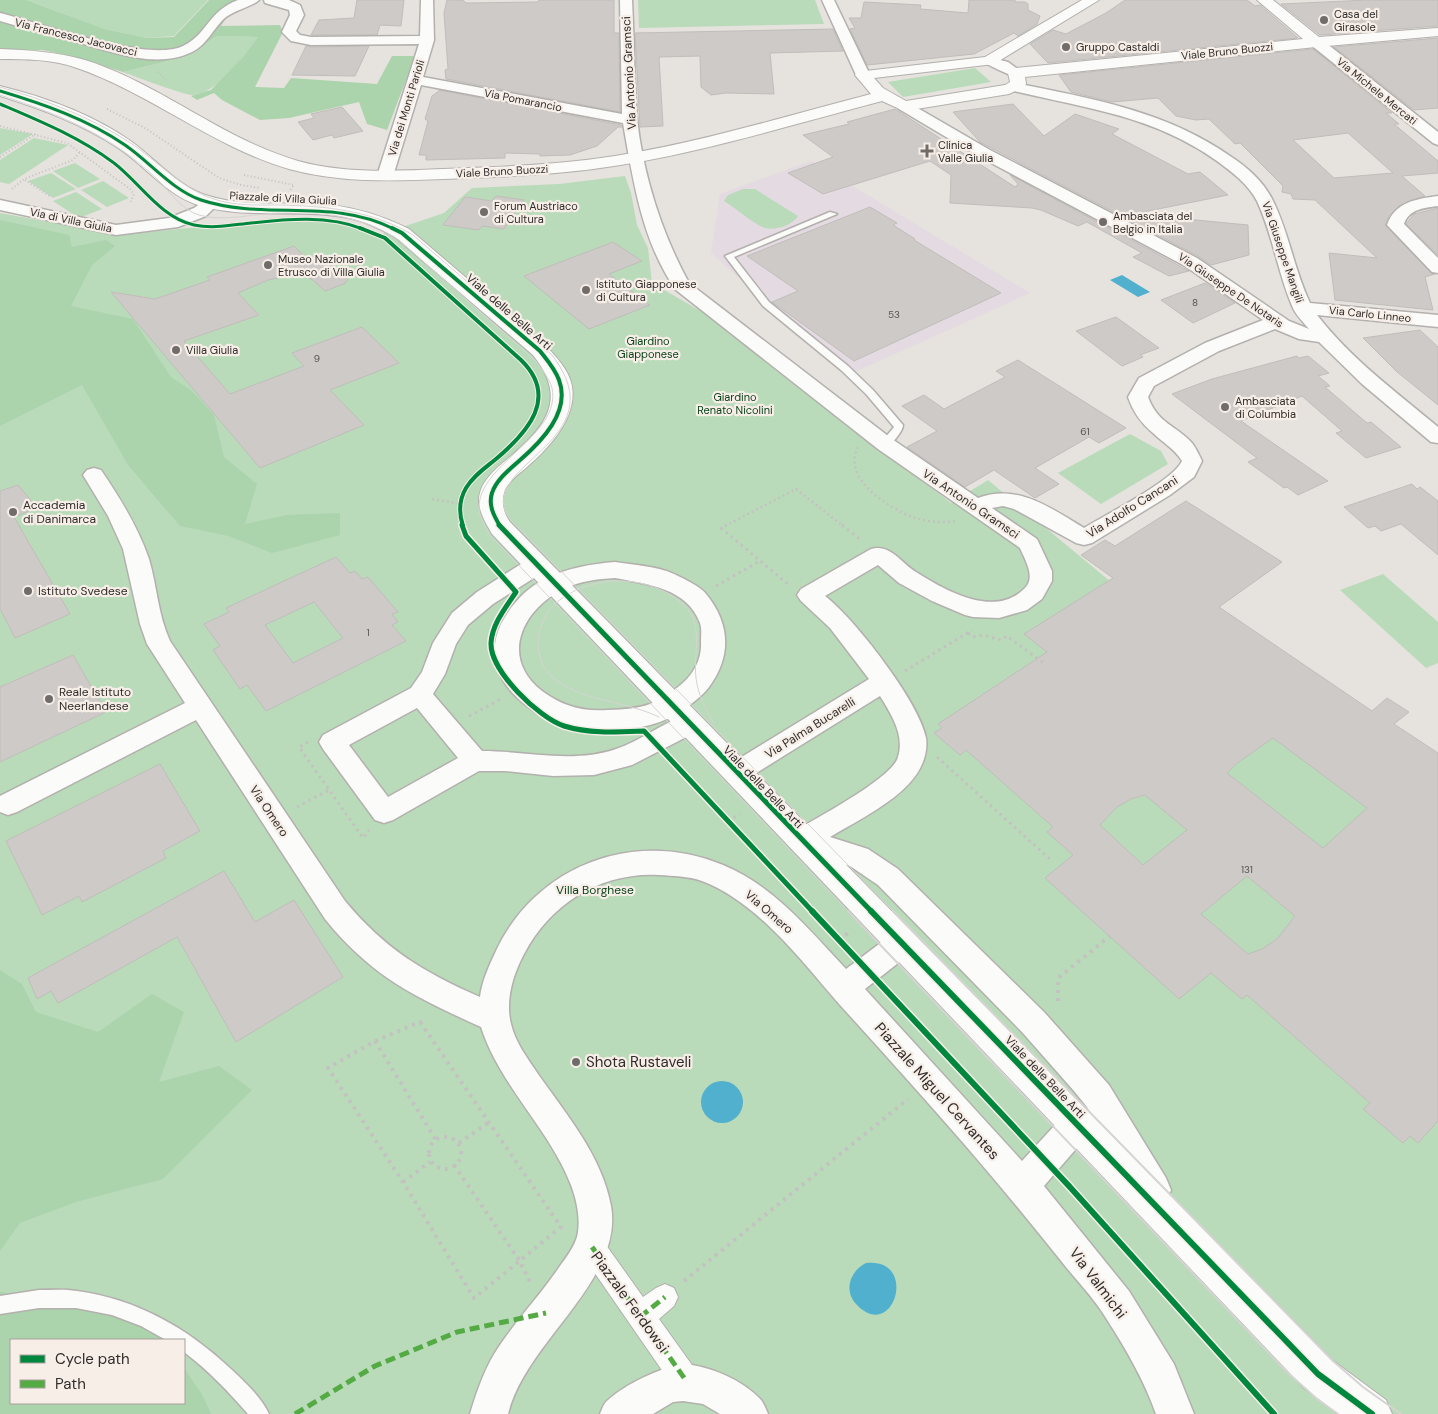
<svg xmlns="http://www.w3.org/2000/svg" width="1438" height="1414" viewBox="0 0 1438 1414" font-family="'DM Sans',sans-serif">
  <rect width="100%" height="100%" fill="#e6e2de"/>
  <!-- education -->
  <path fill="#e4dae2" d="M811,161L1030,293L848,375L711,253L720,194Z"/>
  <!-- green -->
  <path fill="#b9dbba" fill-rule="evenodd" d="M26,0H208L174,36L147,38L105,29Z
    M638,0H815L824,24L639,28Z
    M217,36L258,37C244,56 218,93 193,95C187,96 133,76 123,72L184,57Z
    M975,68L991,82L903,97L888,82Z
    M0,128L33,134L0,155Z
    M34,138L68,145L9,184L0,182V160Z
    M75,163L100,179L78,188L53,171Z
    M51,173L76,189L53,198L28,181Z
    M625,176L631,193L637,225L648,248L652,283L704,313L951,503L988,480L1117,587L1438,813V1414H0V213L119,235L239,223L272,218L305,217L348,222L382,234L444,213L472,188L559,184ZM11,1340H184V1403H11Z
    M103,181L129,198L107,207L81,190Z
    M743,189H755L798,216C793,225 775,231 765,228C753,224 736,208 724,201L728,195Z
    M76,192L102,209L79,218L53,201Z
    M1130,434L1161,451L1168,464L1101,504L1058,473Z
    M1383,574L1438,622V663L1426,668L1340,590Z"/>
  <!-- forest -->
  <path fill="#abd3ac" d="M0,0H26L105,29L147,38L174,37L209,0H242L231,9L221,26L280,25L283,32L255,87L284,88L291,78L377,84L392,56H415L387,130L367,124L359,102L289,118L260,120L222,100L214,93L197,100L191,96L211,90L243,57L258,37L217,36L184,57L123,72L74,57L43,50L0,51V19L8,15L0,12Z
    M0,220L69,235L72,247L106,240L115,246L92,265L71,306L133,319L171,377L192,391L214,415L224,457L257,484L245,524L287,515L340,513V535L272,553L228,536L180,526L128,465L82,385L0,426Z
    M0,970L22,984L36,1012L98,1032L152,994L184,1012L159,1082L219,1066L252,1090L163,1179L76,1202L20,1223L0,1251Z
    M0,1292L41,1298L151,1320L165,1340H11V1403H184V1368L203,1396L211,1414H0Z"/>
  <!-- water -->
  <path fill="#50b0cd" d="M1122,275L1150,292L1138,297L1110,280Z
    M701 1102a21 21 0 1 1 42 0a21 21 0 1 1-42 0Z
    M866,1263C919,1257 894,1343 857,1305C843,1291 850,1271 866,1263Z"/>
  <!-- building -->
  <path fill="#cecac7" stroke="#c0bdba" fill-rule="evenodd" d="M357,0H404L401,26L380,25L377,35H311L319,20L354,18Z
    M447,0H463L466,3L538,2L539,0H614V33H619L620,112L446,79L445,70L448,69L444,13Z
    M969,0H1015V2H1025L1028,4V10L1040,16L1037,24L1018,36L1014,33L974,54L867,65L850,29L855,28L849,18H861L864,2L921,5L920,9L968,13Z
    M1125,0H1247L1255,6L1260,5L1298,38L1048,63L1030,44L1053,30L1066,34L1106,13Z
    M1368,0H1438V26L1320,35L1281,4Z
    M833,29L843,51L770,53L774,94L726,93L711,95L701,87L700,56L659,57L663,126L640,127L635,33Z
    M1438,38V108L1414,110L1334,47Z
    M306,46L311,47L369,46L355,76L292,75Z
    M1313,49L1392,113H1386L1399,124H1394L1438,161V173L1402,176L1425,196L1400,205L1389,216L1385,225L1431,273L1435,274L1425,277L1433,310L1335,300L1329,253L1377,258L1315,200L1293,199L1291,194L1282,192L1283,186L1240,143L1235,144L1209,119L1196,120L1176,116L1158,98L1112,102L1071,92L1059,75ZM1348,133L1393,173L1334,178L1293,140Z
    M440,90L621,125L622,127H618L597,146L570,155L540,156V154L505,153V158L426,160V155H419L428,121L425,119L432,96Z
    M1013,104L1044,136L1075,114L1119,129L1112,134L1188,174L1200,172L1228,195L1133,214L1248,225L1249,255L1211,265L1198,256L980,142L953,112Z
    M342,107L363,131L334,138L332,135L313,140L298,122L314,118L311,114Z
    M895,109L1015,187L1018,184L1010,175L1189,271L1169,276L1133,257L1142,253L1087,222L1078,226L1041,210L1032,208L950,203L951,175L930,161L823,194L788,173L833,157L803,135L849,124L847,122Z
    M496,196L524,200L504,229L482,226L479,230L443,225L465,197L492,201Z
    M870,207L897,223L893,225L915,239L914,240L1001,293L854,361L772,302L798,291L747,256Z
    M1438,208V255L1406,224L1414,214Z
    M613,242L642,261L609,274L650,305L589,329L524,276Z
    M294,246L307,259L320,254L348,280L345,282L346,283L325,291L313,280L306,277L287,276L268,280L238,293L259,315L184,341L230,394L304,366L292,353L362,327L399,363L330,390L364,425L260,468L111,292L155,299L210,280L207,277Z
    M1205,283L1235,303L1193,323L1161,300Z
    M1116,317L1159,348L1140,355L1143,357L1122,366L1076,331Z
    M1420,330L1438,347V405L1396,371L1363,338Z
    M1297,356L1299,358L1308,356L1329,373L1318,376L1330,386L1325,387L1367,423L1371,422L1401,447L1366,458L1336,433L1342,431L1302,396L1241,421L1328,481L1298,495L1287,487L1284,488L1248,462L1257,458L1172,394L1212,379Z
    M1018,360L1126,428L1099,443L1089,437L1035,468L1059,484L1035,498L994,470L965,487L907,447L937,431L902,406L924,395L944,409L1005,377L996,371Z
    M1412,484L1417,489L1420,487L1438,501V555L1401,524L1381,531L1375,526L1368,528L1344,507Z
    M18,485L37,508L14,517L70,614L15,638L0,609V491Z
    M1186,501L1282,562L1219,607L1372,711L1387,698L1409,712L1394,724L1438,753V1121L1418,1143L1410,1136L1403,1143L1363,1109L1370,1103L1247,995L1242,999L1211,973L1179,999L1045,878L1073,855L1047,832L1053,827L966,750L960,755L934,733L942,728L938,724L1047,652L1024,634L1113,578L1081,555L1105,540L1115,546ZM1273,738L1367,808L1323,848L1227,773L1236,764ZM1145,795L1187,830L1143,865L1100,825L1117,807L1131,799ZM1247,876L1295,916L1277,939L1262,949L1248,954L1201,914Z
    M336,557L350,573L355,571L362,579L368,577L398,612L392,614L398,622L392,625L406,641L266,711L247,685L240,689L213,650L220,646L204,624L229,612L226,608ZM314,602L343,638L293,663L265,625Z
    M73,655L106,712L0,762V687Z
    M160,764L200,831L163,851L166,858L82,902L79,896L42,915L6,841Z
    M224,871L255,922L294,900L343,977L236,1042L177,937L58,1003L51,991L37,999L28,978Z"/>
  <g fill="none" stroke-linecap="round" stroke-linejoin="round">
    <!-- service casing -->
    <g stroke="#b3b0ad" stroke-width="3">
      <path id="service" d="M830,212L837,214L734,257L769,302L848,366L873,390L903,425C903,431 892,445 885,447L880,444L894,427L866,394L841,370L763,306L725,256Z
        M39,1290C52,1290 65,1289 77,1291C137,1299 189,1329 232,1370C245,1382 262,1398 269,1414H248C228,1391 208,1370 184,1352V1340H166L141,1326L112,1315L76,1308H39L0,1314V1296Z"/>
    </g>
    <!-- pedestrian casing -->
    <g stroke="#b3b0ad" stroke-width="2">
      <path id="pedestrian" d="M592,1234L601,1238L643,1297L656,1288L665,1284L674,1288L678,1297L674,1306L659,1319L697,1372L701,1382L697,1392L687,1396L677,1392L583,1256L579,1247L583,1238Z"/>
    </g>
    <!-- minor casing -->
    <g stroke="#b3b0ad" stroke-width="3">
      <path id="minor" d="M238,0H259C255,5 235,10 226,17C213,28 208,44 192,52C155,70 110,51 73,41C49,35 24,28 0,21V13C40,23 148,63 183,46C207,35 208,11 238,0Z
        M264,0H289L300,5L304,15L296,31L300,35L311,37L420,36L421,0H433L434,40L423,77L622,114L620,0H632C634,40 634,80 637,119C643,175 662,234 689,283L892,439L978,498C1017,483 1051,508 1084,528C1105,515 1173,481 1182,461C1174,448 1163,443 1153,433C1141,423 1133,412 1128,397L1139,378L1205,343L1263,320L1185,266L978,156L899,109L897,106L899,103H909L990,150L1197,258L1289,321L1309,329C1304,323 1296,315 1293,308C1278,274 1273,235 1257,201C1248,184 1232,172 1217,161C1153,115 1084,108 1010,90L1008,87L1010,84L1015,83C1090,98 1166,111 1230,156C1247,167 1263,181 1272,199C1289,232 1294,270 1310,303L1438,315V327L1317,315C1351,359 1395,391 1438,427V443L1431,442L1362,384L1319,342L1299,339L1275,329L1219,351L1154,386L1148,397C1158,424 1176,425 1192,443C1196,448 1199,455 1202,461L1194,477L1170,495L1092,543L1084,545L1076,543L1014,509L1003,506L992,508L1037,539L1052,571V581L1042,599L1027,610L999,618L973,617L965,615L932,601L899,583L878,565L825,596C855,619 919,702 926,738C928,751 923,765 916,775C898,801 857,821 830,837L868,849L898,869L1044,1012L1109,1085L1166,1178L1171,1190L1166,1202L1154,1207L1142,1202L1087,1107L1074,1091L1022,1032L878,885L850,866L792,849L788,841L792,833C814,819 892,779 898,757C905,735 891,714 880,696L745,780L736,783L727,780L723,773L727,766L869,679L830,628L801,601L797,595L801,589L871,549C890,543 901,563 916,572C946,591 995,619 1025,588C1036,577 1025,560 1020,548L878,449L676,290C642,242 633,180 623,123L421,85L393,176L391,179H379L377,176L419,44L311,45L291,41L282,32L290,15L289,10L265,3Z
        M822,0H834L870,75L868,78H858L856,75Z
        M1316,38L1321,39L1438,132V145L1433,143L1311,45L1309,42Z
        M989,57L1008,62L1023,73L1021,76L1016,77C1011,76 984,63 982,61Z
        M1438,196V206C1424,208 1409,209 1404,224L1438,258V273L1432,272L1387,225C1395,202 1416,199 1438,196Z
        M211,198L217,200L219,203L206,216L178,227L116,235L0,210V200L116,225L169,218L194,208L205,200Z
        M94,468L101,470C120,498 138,527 149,559C157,586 158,615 170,641L345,901C385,949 423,972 480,997C482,981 489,966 496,951C536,865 635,828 723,865C774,886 809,930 846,969L891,935L901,931L911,935L916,944L911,953L865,989L1022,1161L1066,1113L1077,1108L1088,1113L1093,1124L1088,1135L1044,1186L1129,1291L1174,1364L1194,1414H1156C1144,1380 1126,1349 1106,1318C1094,1298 1076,1280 1062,1262C1030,1222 998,1183 965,1145C924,1098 882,1051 840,1005C818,980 797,953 773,930C754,911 727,890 702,881C688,876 673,876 659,875C601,872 551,903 524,954C513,974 505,1001 511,1024C515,1042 528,1059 538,1074C566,1114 602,1156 611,1206C624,1281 525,1342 508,1414H470C477,1390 486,1365 500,1345C519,1317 542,1293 560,1266C566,1258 574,1247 577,1237C581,1220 577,1201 571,1185C549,1128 500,1086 481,1027C415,997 372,977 325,919L196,720L17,812L8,815L0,812V796L185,703L147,644L140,624L123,549L108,516L83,475L87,470Z
        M537,557L545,559L548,565L545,571L493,604L468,625L456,644L445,674L433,694L482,751C525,751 573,764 616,749C641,741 663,722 689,714L698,717L702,724L698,731L632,765L594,775L553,776L505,771H479L393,820L384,823L375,820L323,749L319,742L323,735L411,688L422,672L433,643L452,613L477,592L529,559ZM417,708L458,758L388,797L349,745Z
        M615,562C633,565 657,566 674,574C684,579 700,586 706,594C730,623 732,656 709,687C704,694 696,700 690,705C671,722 640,729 616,730C607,730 598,732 589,731C539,725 474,681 501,624C511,605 526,588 545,579C567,568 591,564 615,562ZM615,578C647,584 687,588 700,623C702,629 701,636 701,642C702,657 695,672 684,682C658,705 643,709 608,710C583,712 562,706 542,691C499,658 522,609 564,589C580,581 597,579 615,578Z
        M683,1364C710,1366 743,1380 761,1400C764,1404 766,1409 768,1414H720L703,1404L683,1401L673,1402L653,1414H600C602,1409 604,1403 608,1400C626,1384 659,1368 683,1364Z"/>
    </g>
    <!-- tertiary casing -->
    <g stroke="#b3b0ad" stroke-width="2">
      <path id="tertiary" d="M1082,0H1099L994,64L874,78L883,88L906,101L1005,85L1010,82L1008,73L1010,70L1016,68L1303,39L1257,0H1273L1319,37L1438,28V36L1316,47L1025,77L1026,84L1024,87L1009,94L904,111L882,101C794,124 705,152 614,166C558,175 501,177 444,179C392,181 339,183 289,169C213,147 152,94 77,68C52,59 26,59 0,59V49C29,50 57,52 85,60C161,84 222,139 298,161C345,174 396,171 443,169C500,167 558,165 615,156C702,142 786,116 871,94L855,75L857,72L985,57Z
        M0,86C45,97 94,115 132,142C157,160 179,188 209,196C248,208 290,201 330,205C358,208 383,216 409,229L547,347C556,357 567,368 571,382C580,415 550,447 527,467C519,474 507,482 504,493C501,503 504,514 510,522L1332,1360L1386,1400L1392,1414H1338L1304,1388L492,534C486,523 478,511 479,498C481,480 498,467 511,456C548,425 567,397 533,355L395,237C382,230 369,223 353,219C301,207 246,221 195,204C165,193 144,165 118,148C82,124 41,109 0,96Z"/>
    </g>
    <!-- path-far3 -->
    <path stroke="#c3c2c0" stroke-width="2" stroke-dasharray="1 2.5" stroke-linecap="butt" d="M158,72L168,82
      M107,109L145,128L219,178L241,185L260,188
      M0,126L67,143L130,189L134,194L130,203
      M0,157L36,134
      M244,175L294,185L289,192
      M25,180L51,197
      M12,189L24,179L73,160L81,151"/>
    <!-- path-far2 -->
    <path stroke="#c3c2c0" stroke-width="2.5" stroke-dasharray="2 3" stroke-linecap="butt" d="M858,447C841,479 890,509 915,518C930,522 943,523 958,521
      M432,499L461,504
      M725,526L796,489L843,526"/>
    <!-- path-far1 -->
    <path stroke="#c3c2c0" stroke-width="3" stroke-dasharray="2.5 4" stroke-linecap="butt" d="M727,525L721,528L789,585
      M842,525L861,540
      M716,586L760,561
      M968,633L973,637L983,635L1001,640L1007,636L1045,664
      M905,671L972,630
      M469,716L501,699
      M308,742L299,747L363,838L369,830
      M937,757L1052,861
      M297,807L329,790
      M728,821L740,814"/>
    <!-- path -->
    <path stroke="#c3c2c0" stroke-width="4" stroke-dasharray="3 5" stroke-linecap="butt" d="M839,940L852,930
      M1058,1001V978L1110,936
      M420,1022L561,1227L474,1298L403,1182L328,1068L375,1041Z
      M375,1041L436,1140
      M429 1153a16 16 0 1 1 32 0a16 16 0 1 1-32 0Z
      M459,1143L488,1123
      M454,1165L519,1260L531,1284
      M403,1182L430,1162
      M684,1281L908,1099"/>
    <!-- service -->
    <use href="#service" fill="#fbfbfa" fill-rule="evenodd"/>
    <!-- pedestrian -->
    <use href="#pedestrian" fill="#fbfbfa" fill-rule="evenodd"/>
    <!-- minor -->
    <use href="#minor" fill="#fbfbfa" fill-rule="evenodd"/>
    <!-- tertiary -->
    <use href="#tertiary" fill="#fbfbfa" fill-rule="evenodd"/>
    <!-- tram-far1 -->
    <path stroke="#d5d4d3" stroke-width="1" d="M0,87C45,100 89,116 129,142C157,160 181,189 214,199C234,206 256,205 278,205C326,206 371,210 413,235L552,355C619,442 477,463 508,517L894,912
      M0,95C46,110 91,127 130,156C140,164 150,172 159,181C171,193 182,210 199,215C220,221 243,216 264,214C311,210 358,213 399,240L536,361C541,369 550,379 552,388C562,436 477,464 479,509C479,516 486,527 489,534L849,912
      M659,717C626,701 586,702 556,680C528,660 535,617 561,599C597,573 651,575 684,605C704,624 693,654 696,678C698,694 705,709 714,723"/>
    <!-- tram -->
    <path stroke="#d5d4d3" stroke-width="2" d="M848,911L1287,1372L1316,1398L1338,1414
      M893,911L1333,1361L1363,1387L1401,1414"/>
    <!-- quiet -->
    <path stroke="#54ab44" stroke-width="5" stroke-dasharray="10 5" stroke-linecap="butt" d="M592,1247L687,1382
      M640,1317L665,1297
      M295,1414L375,1366L457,1332L546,1313"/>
    <!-- cycleway-far3 casing -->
    <g stroke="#f7eee8" stroke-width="5">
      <path id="cycleway-far3" d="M0,91C43,104 87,119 125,145C150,162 172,190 201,200C265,221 332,197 394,229
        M0,104C40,121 79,137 114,163C140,183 161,218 194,225C213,229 232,225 251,223C287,219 328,215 363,229"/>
    </g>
    <!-- cycleway-far2 casing -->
    <g stroke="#f7eee8" stroke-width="6">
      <path id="cycleway-far2" d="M360,228L385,238L521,360C559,397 528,432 496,459C485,468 473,476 466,488C459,500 459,514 463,526
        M392,228L402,233L540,351C547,360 555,369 559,380C571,412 541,442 519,461C509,470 496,480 492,493C488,505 494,516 500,526"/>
    </g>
    <!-- cycleway-far1 casing -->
    <g stroke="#f7eee8" stroke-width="8">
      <path id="cycleway-far1" d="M462,525L466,536L516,592C506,607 492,624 491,643C490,671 539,718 564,726C590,734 618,732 644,731L813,912
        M499,525L872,912"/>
    </g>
    <!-- cycleway casing -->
    <g stroke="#f7eee8" stroke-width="9">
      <path id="cycleway" d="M812,911L1069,1186L1274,1414
        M871,911L1318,1374L1372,1414"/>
    </g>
    <!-- cycleway-far3 -->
    <use href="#cycleway-far3" stroke="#00873e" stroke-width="3"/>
    <!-- cycleway-far2 -->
    <use href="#cycleway-far2" stroke="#00873e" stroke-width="4"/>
    <!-- cycleway-far1 -->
    <use href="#cycleway-far1" stroke="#00873e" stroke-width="5"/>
    <!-- cycleway -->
    <use href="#cycleway" stroke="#00873e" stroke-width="6"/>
  </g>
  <!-- markers -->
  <g fill="#706c69" stroke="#f7eee8" stroke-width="2">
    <circle cx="1324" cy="20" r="5"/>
    <circle cx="1066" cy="47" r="5"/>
    <path d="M924.5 143.5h5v5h5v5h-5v5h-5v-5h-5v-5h5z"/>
    <circle cx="484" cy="212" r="5"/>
    <circle cx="1103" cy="222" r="5"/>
    <circle cx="268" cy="265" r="5"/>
    <circle cx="586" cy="290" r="5"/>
    <circle cx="176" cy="350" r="5"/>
    <circle cx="1225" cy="407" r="5"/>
    <circle cx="13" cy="512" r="5"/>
    <circle cx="28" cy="591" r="5"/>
    <circle cx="49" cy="699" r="5"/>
    <circle cx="576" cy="1062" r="5"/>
  </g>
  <g text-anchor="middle" stroke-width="4.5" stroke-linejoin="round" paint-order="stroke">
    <!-- number labels -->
    <g font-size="10" fill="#585452">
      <text x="1195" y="306">8</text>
      <text x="894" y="318">53</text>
      <text x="317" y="362">9</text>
      <text x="1085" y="435">61</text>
      <text x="368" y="636">1</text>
      <text x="1247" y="873">131</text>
    </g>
    <!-- far-poi labels -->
    <g font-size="11" fill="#302c2a" stroke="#f7eee8" text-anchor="start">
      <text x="1334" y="18">Casa del<tspan x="1334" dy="13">Girasole</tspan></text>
      <text x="1076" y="51">Gruppo Castaldi</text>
      <text x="938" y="149">Clinica<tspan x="938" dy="13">Valle Giulia</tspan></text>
      <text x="494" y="210">Forum Austriaco<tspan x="494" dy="13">di Cultura</tspan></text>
      <text x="1113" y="220">Ambasciata del<tspan x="1113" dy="13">Belgio in Italia</tspan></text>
      <text x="278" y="263">Museo Nazionale<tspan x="278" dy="13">Etrusco di Villa Giulia</tspan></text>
      <text x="596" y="288">Istituto Giapponese<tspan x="596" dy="13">di Cultura</tspan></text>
      <text x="186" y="354">Villa Giulia</text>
      <text x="1235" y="405">Ambasciata<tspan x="1235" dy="13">di Columbia</tspan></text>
    </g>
    <!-- far-street labels -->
    <g font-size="11" fill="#302c2a" stroke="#f7eee8">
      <text transform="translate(76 37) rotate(14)" y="4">Via Francesco Jacovacci</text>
      <text transform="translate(1227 51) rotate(-6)" y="4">Viale Bruno Buozzi</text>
      <text transform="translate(1377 91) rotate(39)" y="4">Via Michele Mercati</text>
      <text transform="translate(523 100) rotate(11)" y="4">Via Pomarancio</text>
      <text transform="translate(406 108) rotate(-73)" y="4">Via dei Monti Parioli</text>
      <text transform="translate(502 171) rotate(-3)" y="4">Viale Bruno Buozzi</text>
      <text transform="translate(283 198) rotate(3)" y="4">Piazzale di Villa Giulia</text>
      <text transform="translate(71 220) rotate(12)" y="4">Via di Villa Giulia</text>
      <text transform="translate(1283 252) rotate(71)" y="4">Via Giuseppe Mangili</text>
      <text transform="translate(1231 290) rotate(34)" y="4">Via Giuseppe De Notaris</text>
      <text transform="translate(1370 314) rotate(6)" y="4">Via Carlo Linneo</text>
    </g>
    <!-- far-park labels -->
    <g font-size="11" fill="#033f14" stroke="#f7eee8">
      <text x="648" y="345">Giardino<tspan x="648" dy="13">Giapponese</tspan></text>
      <text x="735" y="401">Giardino<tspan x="735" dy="13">Renato Nicolini</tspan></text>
    </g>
    <!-- street labels -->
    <g font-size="12" fill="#302c2a" stroke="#f7eee8">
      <text transform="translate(629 73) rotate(-93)" y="4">Via Antonio Gramsci</text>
      <text transform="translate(509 312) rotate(41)" y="4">Viale delle Belle Arti</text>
      <text transform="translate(971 504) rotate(34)" y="4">Via Antonio Gramsci</text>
      <text transform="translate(1132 507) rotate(-32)" y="4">Via Adolfo Cancani</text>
      <text transform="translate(810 728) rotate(-32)" y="4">Via Palma Bucarelli</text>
      <text transform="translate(763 787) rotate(46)" y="4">Viale delle Belle Arti</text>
      <text transform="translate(269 811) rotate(56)" y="4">Via Omero</text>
      <text transform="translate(769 912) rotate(41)" y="4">Via Omero</text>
      <text transform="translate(1045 1077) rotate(46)" y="4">Viale delle Belle Arti</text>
    </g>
    <!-- poi labels -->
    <g font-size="12" fill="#302c2a" stroke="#f7eee8" text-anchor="start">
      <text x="23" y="509">Accademia<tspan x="23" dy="14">di Danimarca</tspan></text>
      <text x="38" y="595">Istituto Svedese</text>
      <text x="59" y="696">Reale Istituto<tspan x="59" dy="14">Neerlandese</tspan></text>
    </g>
    <!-- park labels -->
    <g font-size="12" fill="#033f14" stroke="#f7eee8">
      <text x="595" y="894">Villa Borghese</text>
    </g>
    <!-- near-poi labels -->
    <g font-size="15" fill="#302c2a" stroke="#f7eee8" text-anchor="start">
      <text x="586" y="1067">Shota Rustaveli</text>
    </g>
    <!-- near-street labels -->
    <g font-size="15" fill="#302c2a" stroke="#f7eee8">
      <text transform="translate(937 1091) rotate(48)" y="5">Piazzale Miguel Cervantes</text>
      <text transform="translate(1098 1283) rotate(53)" y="5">Via Valmichi</text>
      <text transform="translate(630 1302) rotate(54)" y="5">Piazzale Ferdowsi</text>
    </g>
  </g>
  <!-- legend -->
  <rect x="10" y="1339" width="175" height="65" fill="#f7eee8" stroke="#a7a09c"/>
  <rect x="20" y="1355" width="25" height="8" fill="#00873e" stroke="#a7a09c"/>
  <text x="55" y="1364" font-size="15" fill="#302c2a">Cycle path</text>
  <rect x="20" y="1380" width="25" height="8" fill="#54ab44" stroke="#a7a09c"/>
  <text x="55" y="1389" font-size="15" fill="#302c2a">Path</text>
</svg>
